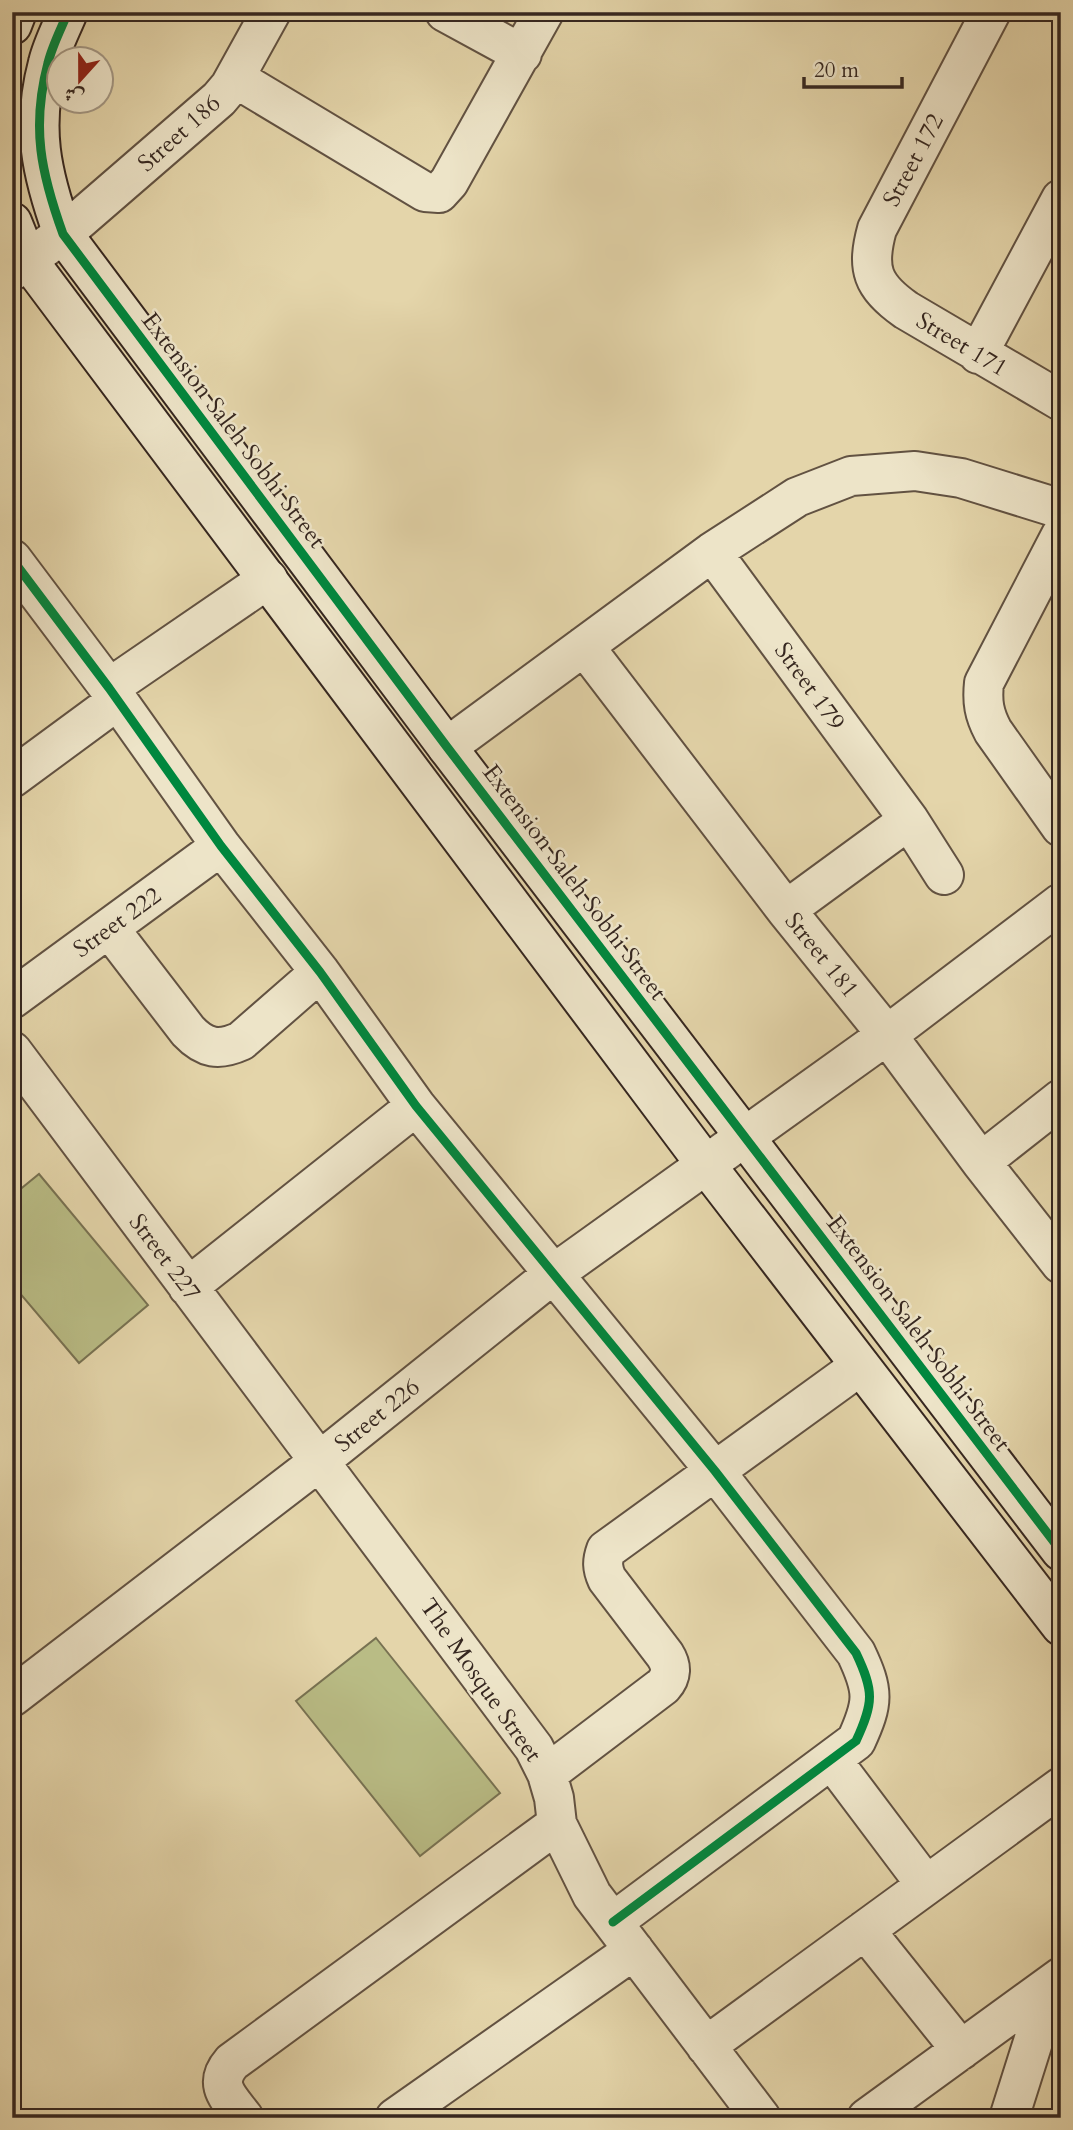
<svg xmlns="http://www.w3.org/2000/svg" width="1073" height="2130" viewBox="0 0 1073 2130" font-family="Cardo,Amiri,serif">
  <rect width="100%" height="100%" fill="#e4d5aa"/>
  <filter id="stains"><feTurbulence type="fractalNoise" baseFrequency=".00286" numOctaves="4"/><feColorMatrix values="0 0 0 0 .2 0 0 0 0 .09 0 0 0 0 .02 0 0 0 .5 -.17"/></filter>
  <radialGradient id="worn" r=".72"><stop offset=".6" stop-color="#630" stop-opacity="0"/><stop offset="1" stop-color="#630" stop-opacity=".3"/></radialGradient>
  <!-- green -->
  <path fill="#b9bc85" stroke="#787252" stroke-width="2" d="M39,1174L148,1305L79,1363L12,1284V1196Z
    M376,1638L500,1793L420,1856L296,1701Z"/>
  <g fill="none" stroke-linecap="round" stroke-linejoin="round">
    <!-- street casing -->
    <g stroke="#625242" stroke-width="42">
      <path id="street" d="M445,12L522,54
        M991,12L877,229C866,269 872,286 906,310L1061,401
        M235,78L425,192L439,193L449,182L544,12
        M12,271L63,234L219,99L230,86L271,12
        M978,354L1061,199
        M1061,535L984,683C982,702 984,714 993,731L1061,827
        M712,552L909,820L944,875
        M12,559L109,688L221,846L320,972L416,1106L715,1471L856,1653C874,1691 874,1702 856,1741L613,1922
        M584,646L786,910L887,1035L981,1162L1061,1264
        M109,688L268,579
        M447,747L712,552L797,497L851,476L915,471L961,478L1061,509
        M12,778L118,700
        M786,910L909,820
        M109,928L188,1031C205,1049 219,1051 241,1041L320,972
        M12,999L221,846
        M12,1051C185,1284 361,1515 534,1748L547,1774L554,1798L557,1824L592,1895L761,2118
        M981,1162L1061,1099
        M188,1287L416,1106
        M12,1697L321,1460L552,1275L887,1035L1061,903
        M832,1760L926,1885
        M547,1774L663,1686C672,1676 672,1666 665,1655L607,1579C602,1568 602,1561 606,1550L860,1366
        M865,1930L961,2050
        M706,2046L1061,1787
        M244,2118C229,2098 212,2085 232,2062L557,1824
        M395,2118L634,1950
        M867,2118L1061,1977
        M1009,2118L1051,1985"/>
    </g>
    <!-- secondary casing -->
    <g stroke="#362720" stroke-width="42">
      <path id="secondary" d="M68,12C61,29 52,46 48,63C31,127 41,173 63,234L447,747L1061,1551
        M12,25L17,12
        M12,222L27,259L706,1165L1061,1626"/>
    </g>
    <!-- street -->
    <use href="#street" stroke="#ede4c8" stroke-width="38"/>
    <!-- secondary -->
    <use href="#secondary" stroke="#ede4c8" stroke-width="38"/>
    <!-- cycleway casing -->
    <g stroke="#ede4c8" stroke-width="13">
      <path id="cycleway" d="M68,12C61,29 52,46 48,63C31,127 41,173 63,234L447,747L1061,1551
        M12,559L109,688L221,846L320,972L416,1106L715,1471L856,1653C874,1691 874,1702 856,1741L613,1922"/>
    </g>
    <!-- cycleway -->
    <use href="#cycleway" stroke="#00873e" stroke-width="9"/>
  </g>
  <g text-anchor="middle" stroke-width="5" stroke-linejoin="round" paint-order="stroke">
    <!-- street labels -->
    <g font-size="24" fill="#362720" stroke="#ede4c8">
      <text transform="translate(179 133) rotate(-42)" y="8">Street 186</text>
      <text transform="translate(913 160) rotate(-62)" y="8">Street 172</text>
      <text transform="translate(962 344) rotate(31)" y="8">Street 171</text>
      <text transform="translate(234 430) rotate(53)" y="8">Extension Saleh Sobhi Street</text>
      <text transform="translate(810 686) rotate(54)" y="8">Street 179</text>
      <text transform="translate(575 882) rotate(53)" y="8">Extension Saleh Sobhi Street</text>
      <text transform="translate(117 922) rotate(-36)" y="8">Street 222</text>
      <text transform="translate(822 955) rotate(51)" y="8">Street 181</text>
      <text transform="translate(165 1257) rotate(53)" y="8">Street 227</text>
      <text transform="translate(919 1333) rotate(53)" y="8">Extension Saleh Sobhi Street</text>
      <text transform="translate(377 1415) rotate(-39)" y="8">Street 226</text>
      <text transform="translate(481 1680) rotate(55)" y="8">The Mosque Street</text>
    </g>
  </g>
  <!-- margin -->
  <rect width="1073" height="2130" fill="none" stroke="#e4d5aa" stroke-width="42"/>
  <rect x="14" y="14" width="1045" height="2102" fill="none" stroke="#362720" stroke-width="3.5"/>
  <rect x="21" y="21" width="1031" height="2088" fill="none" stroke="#362720" stroke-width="2"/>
  <!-- north arrow -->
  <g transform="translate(80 80) rotate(201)"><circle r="33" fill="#ede4c8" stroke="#a49885" stroke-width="2"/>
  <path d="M0-5L12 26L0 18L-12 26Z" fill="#8f2418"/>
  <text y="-10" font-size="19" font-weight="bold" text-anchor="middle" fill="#362720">ش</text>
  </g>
  <!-- scale -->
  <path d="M804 77v10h98v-10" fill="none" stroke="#362720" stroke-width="3.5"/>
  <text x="814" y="77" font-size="21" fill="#362720" stroke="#ede4c8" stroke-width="5" paint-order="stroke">20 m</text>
  <rect width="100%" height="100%" filter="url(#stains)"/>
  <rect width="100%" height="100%" fill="url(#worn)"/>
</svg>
